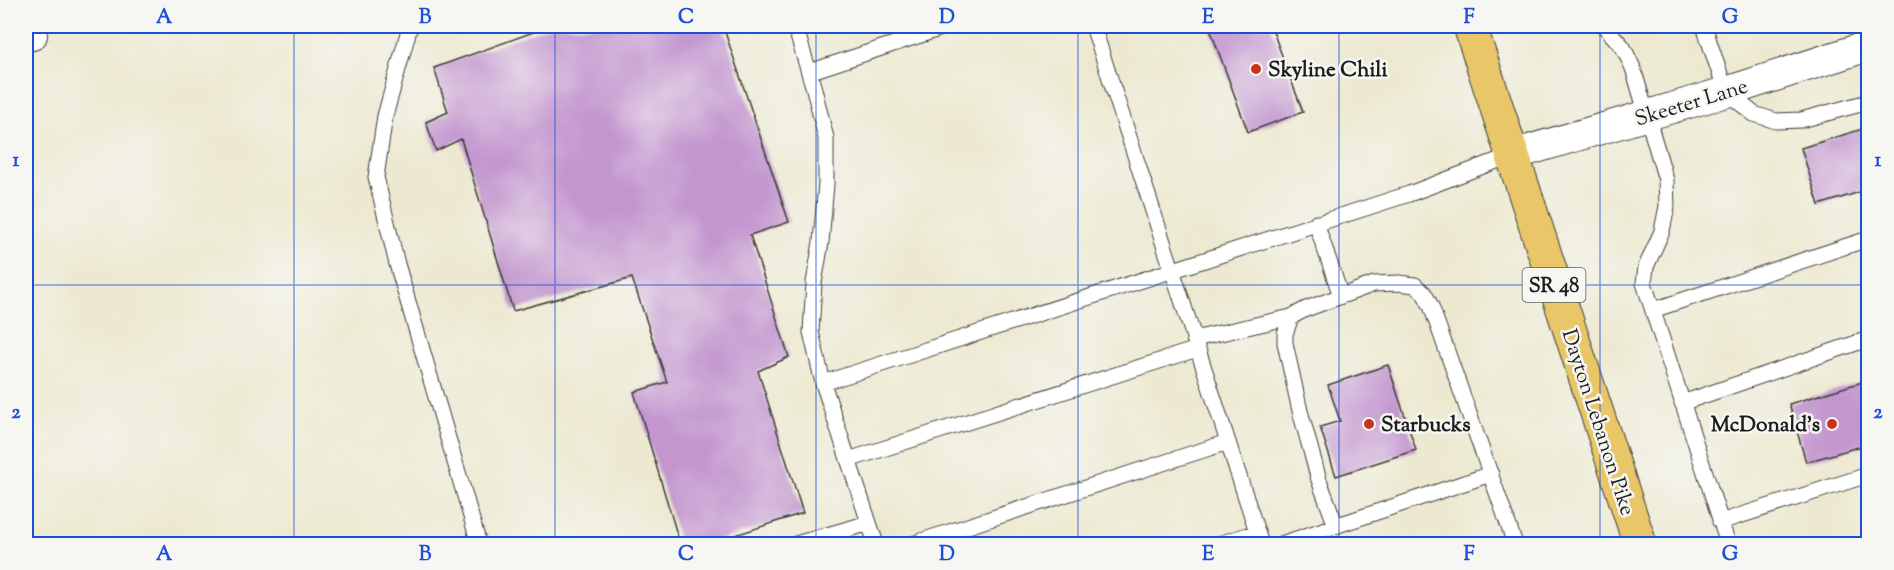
<svg xmlns="http://www.w3.org/2000/svg" width="1894" height="570" viewBox="0 0 1894 570" font-family="'Sorts Mill Goudy',serif">
  <rect width="100%" height="100%" fill="#f6f6f2"/>
  <filter id="ink" filterUnits="userSpaceOnUse"><feTurbulence type="fractalNoise" baseFrequency=".0167" numOctaves="2"/><feDisplacementMap in="SourceGraphic" scale="12" xChannelSelector="R" yChannelSelector="G"/><feConvolveMatrix kernelMatrix="1 2 1 2 8 2 1 2 1" color-interpolation-filters="sRGB"/></filter>
  <filter id="wash" filterUnits="userSpaceOnUse"><feTurbulence type="fractalNoise" baseFrequency=".008" numOctaves="4" result="noise"/><feDisplacementMap in="SourceGraphic" scale="24" xChannelSelector="R" yChannelSelector="G"/><feGaussianBlur stdDeviation="1.35" result="paint"/><feColorMatrix in="noise" values="0 0 0 0 0 0 0 0 0 0 0 0 0 0 0 0 0 1.4 0 .05"/><feComposite in="paint" operator="in"/></filter>
  <g filter="url(#wash)">
    <rect width="100%" height="100%" fill="#ede9d1"/>
    <g id="blocks">
      <!-- building -->
      <path fill="#c396cf" d="M550,26H723L789,222L750,235L789,357L758,371L803,513L708,544H680L634,392L667,382L632,278L513,311L461,139L436,151L426,122L448,112L434,68Z
        M1209,26H1271L1303,112L1248,132Z
        M1869,127V189L1819,205L1801,148Z
        M1388,365L1416,450L1336,476L1320,427L1340,421L1328,385Z
        M1869,380V444L1806,462L1789,404Z"/>
    </g>
  </g>
  <g filter="url(#ink)">
    <use href="#blocks" fill-opacity="0" stroke="#3b3b37" stroke-width="1.5"/>
    <g fill="none" stroke-linecap="round" stroke-linejoin="round">
      <!-- lane casing -->
      <g stroke="#3b3b37" stroke-width="17">
        <path id="lane" d="M410,26L385,116L376,177L397,264L479,544
          M795,26L814,89L826,138V184L821,242L814,283L811,332L823,383L876,544
          M1093,26L1261,544
          M1604,26L1623,47L1633,68L1666,180L1667,206L1662,231L1646,267L1644,283L1728,544
          M1704,26L1726,92L1754,114L1776,121L1801,120L1868,102
          M809,72L948,26
          M1316,223L1341,296
          M1653,310L1868,239
          M1194,339L1291,317
          M823,383L1409,194L1512,155
          M1682,403L1868,339
          M848,460L1197,349
          M1720,522L1868,475
          M1336,526L1319,480L1300,411L1285,343V334L1291,317L1306,309L1374,284L1399,283L1415,285L1424,293L1431,306L1514,541
          M796,544L869,523
          M912,544L1228,442
          M1219,544L1257,532
          M1281,544L1491,474"/>
      </g>
      <!-- street casing -->
      <g stroke="#3b3b37" stroke-width="32">
        <path id="street" d="M29,26L32,35
          M1512,155L1726,92L1868,46"/>
      </g>
      <!-- primary casing -->
      <g stroke="#3b3b37" stroke-width="35">
        <path id="primary" d="M1470,26L1640,544"/>
      </g>
      <!-- lane -->
      <use href="#lane" stroke="#fff" stroke-width="15"/>
      <!-- street -->
      <use href="#street" stroke="#fff" stroke-width="30"/>
      <!-- primary -->
      <use href="#primary" stroke="#e9c769" stroke-width="33"/>
    </g>
  </g>
  <!-- grid -->
  <path fill="none" stroke="#1d4ed8" stroke-width="1.5" stroke-opacity="0.55" d="M294,26V544M555,26V544M816,26V544M1078,26V544M1339,26V544M1600,26V544M26,285H1868"/>
  <!-- markers -->
  <g fill="#c8321e" stroke="#f6f6f2" stroke-width="2">
    <circle cx="1256" cy="69" r="6"/>
    <circle cx="1369" cy="424" r="6"/>
    <circle cx="1832" cy="424" r="6"/>
  </g>
  <g text-anchor="middle" stroke-width="5" stroke-linejoin="round" paint-order="stroke">
    <!-- shield labels -->
    <rect fill="#f6f6f2" stroke="#5d5d5c" stroke-width="1.5" x="1522.5" y="268" width="63" height="34" rx="4.5"/>
    <g font-size="20" font-weight="bold" fill="#1c1c1c">
      <text x="1554" y="292">SR 48</text>
    </g>
    <!-- poi labels -->
    <g font-size="21" font-weight="bold" fill="#1c1c1c" stroke="#f6f6f2" text-anchor="start">
      <text x="1268" y="76">Skyline Chili</text>
      <text x="1381" y="431">Starbucks</text>
      <text x="1820" y="431" text-anchor="end">McDonald's</text>
    </g>
    <!-- street labels -->
    <g font-size="21" fill="#1c1c1c" stroke="#f6f6f2">
      <text transform="translate(1691 102) rotate(-17)" y="7">Skeeter Lane</text>
      <text transform="translate(1599 422) rotate(72)" y="7">Dayton Lebanon Pike</text>
    </g>
  </g>
  <!-- margin -->
  <rect width="1894" height="570" fill="none" stroke="#f6f6f2" stroke-width="66"/>
  <rect x="33" y="33" width="1828" height="504" fill="none" stroke="#1d4ed8" stroke-width="2"/>
  <g font-size="20" text-anchor="middle" font-weight="bold" fill="#1d4ed8">
    <text x="164" y="23">A</text>
    <text x="425" y="23">B</text>
    <text x="686" y="23">C</text>
    <text x="947" y="23">D</text>
    <text x="1208" y="23">E</text>
    <text x="1469" y="23">F</text>
    <text x="1730" y="23">G</text>
    <text x="16" y="166">1</text>
    <text x="1878" y="166">1</text>
    <text x="16" y="418">2</text>
    <text x="1878" y="418">2</text>
    <text x="164" y="560">A</text>
    <text x="425" y="560">B</text>
    <text x="686" y="560">C</text>
    <text x="947" y="560">D</text>
    <text x="1208" y="560">E</text>
    <text x="1469" y="560">F</text>
    <text x="1730" y="560">G</text>
  </g>
</svg>
